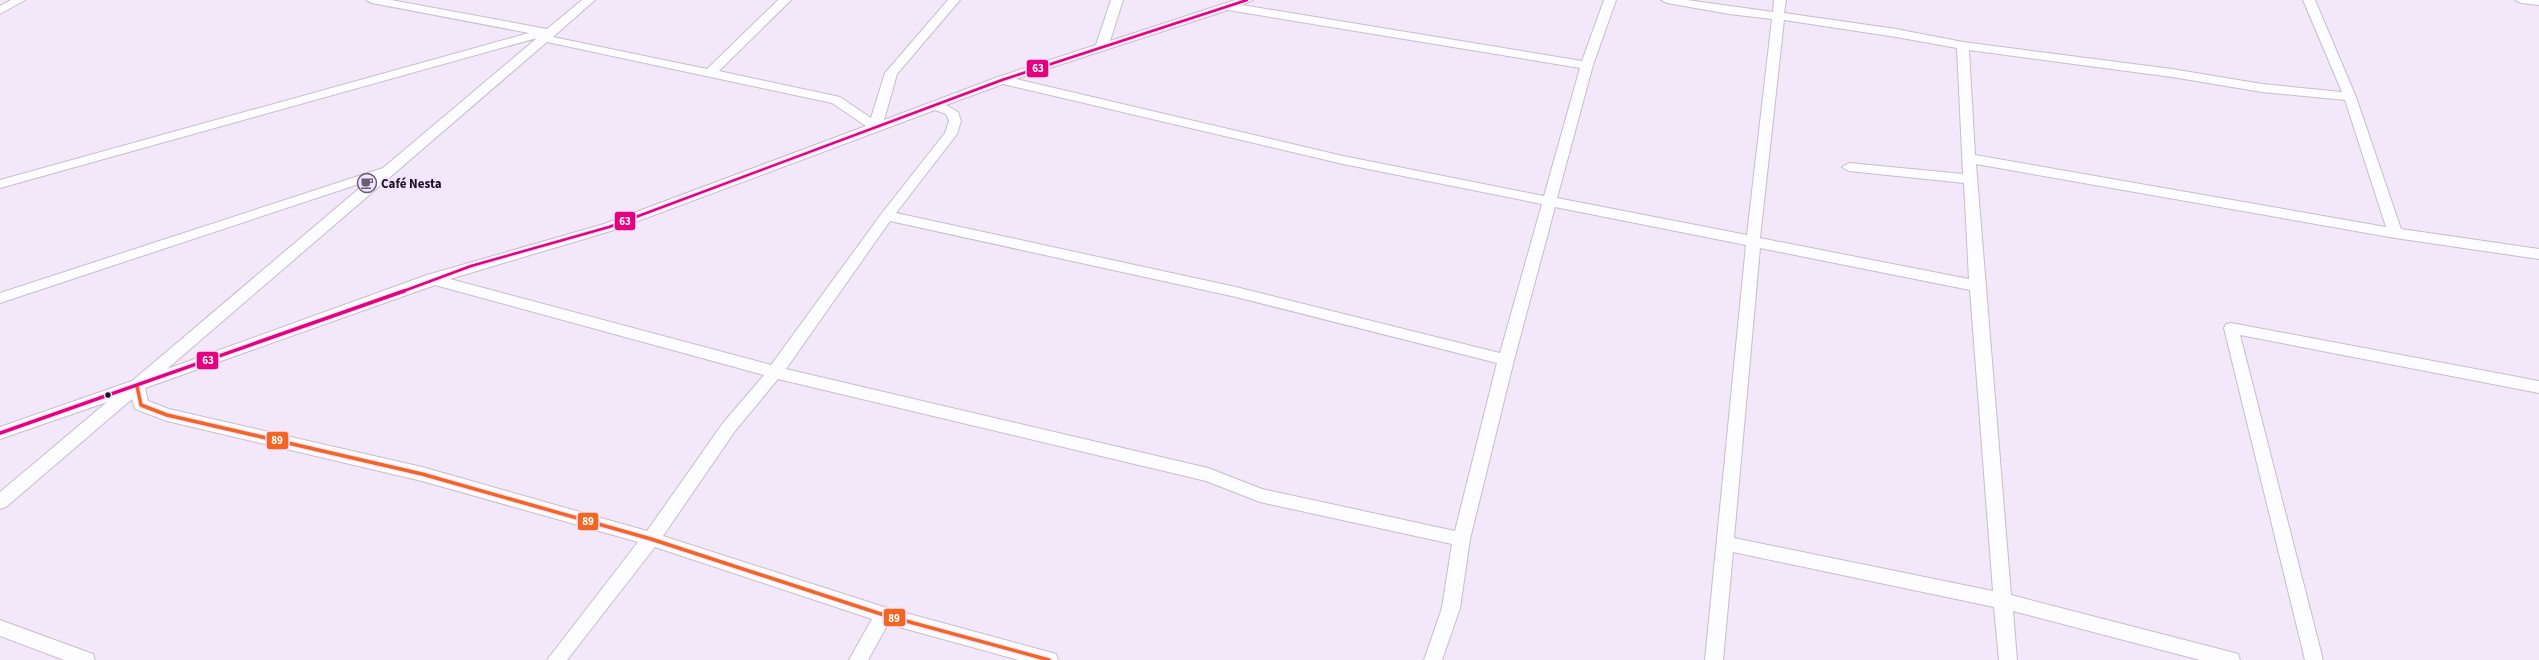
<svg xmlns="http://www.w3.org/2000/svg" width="2539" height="660" viewBox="0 0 2539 660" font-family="'Source Sans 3',sans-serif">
  <rect width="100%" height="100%" fill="#f2e8f9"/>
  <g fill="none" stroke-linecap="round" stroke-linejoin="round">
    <!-- minor casing -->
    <g stroke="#c6becb" stroke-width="2">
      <path id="minor" d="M11,0H25L0,14V6Z
        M366,0H391L547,29L582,0H595L553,37L707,69L778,0H791L719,71L840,97L871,118L885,73L948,0H960L897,74L884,120L998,77L1096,45L1111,0H1123L1110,41L1235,0H1253L1242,5L1582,61L1604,0H1616L1593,65L1557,198L1747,235L1772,19L1729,14L1667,3L1661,0H1687L1773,12L1774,0H1786L1784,13L1896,29L1963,42L2172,69L2262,84L2342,92L2303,0H2315L2356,97L2401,229L2539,249V259L2395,238L1976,164L2011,595L2231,652L2238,654L2240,660H2200L2013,611L2017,660H1999L1994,607L1733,552L1723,660H1705L1746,245L1555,207L1514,360L1470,539L1460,608L1442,660H1424L1442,608L1452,544L1260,502L1206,481L778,379L735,431L663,536L884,607L1049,652L1056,654L1058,660H1019L888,624L868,660H849L872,619L655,547L567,660H547L638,542L422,481L167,421L135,409L132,399L6,507L0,509V492L107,402L0,439V427L132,381L368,181L0,303V293L383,168L537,38L0,188V180L529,33L372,3ZM1228,10L1580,68L1544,196L1343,156L1016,79ZM1784,20L1896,37L1957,48L1963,174L1849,163L1842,167L1849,171L1964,183L1969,279L1760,238ZM547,42L832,103L866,126L604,224L427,275L167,369ZM1969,50L2172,77L2262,92L2345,100L2386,227L1975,155ZM1003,84L1343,164L1542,204L1500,353L1236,287L896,213L957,134L961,121L958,112L946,105ZM935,110L946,114L949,121L945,133L882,213L771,365L450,279L614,230ZM890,221L1236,297L1497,363L1455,531L1262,489L1208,468L786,369ZM1760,248L1970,290L1993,591L1734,538ZM435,285L764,375L723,423L647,531L422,467L169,409L148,401L145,388Z
        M2515,0H2539V5L2521,3Z
        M2231,323L2539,381V393L2240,335L2323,660H2305L2224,328L2226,324Z
        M0,620L93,654L95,660H64L0,636Z"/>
    </g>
    <!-- minor -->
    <use href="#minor" fill="#fdfcfe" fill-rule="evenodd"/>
    <!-- bus-1 casing -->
    <g stroke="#f3e2ff" stroke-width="6">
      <path id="bus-1" d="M137,386L141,405L167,415L422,474L651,539L884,615L1049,660"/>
    </g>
    <!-- bus-2-far1 casing -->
    <g stroke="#f3e2ff" stroke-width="5">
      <path id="bus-2-far1" d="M401,292L471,266L609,227L1002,80L1247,0"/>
    </g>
    <!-- bus-2 casing -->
    <g stroke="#f3e2ff" stroke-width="6">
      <path id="bus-2" d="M0,433L404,291"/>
    </g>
    <!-- bus-1 -->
    <use href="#bus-1" stroke="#f26522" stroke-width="3.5"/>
    <!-- bus-2-far1 -->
    <use href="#bus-2-far1" stroke="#e5007d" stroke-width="2.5"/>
    <!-- bus-2 -->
    <use href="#bus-2" stroke="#e5007d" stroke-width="3.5"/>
  </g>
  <!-- icons -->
  <defs>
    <g id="cafe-ring" transform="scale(1)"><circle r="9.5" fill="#f3e2ff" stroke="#675f6d" stroke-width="1.5"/><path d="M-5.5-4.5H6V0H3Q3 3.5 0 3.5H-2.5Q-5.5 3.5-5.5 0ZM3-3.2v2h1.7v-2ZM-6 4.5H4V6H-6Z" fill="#675f6d"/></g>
  </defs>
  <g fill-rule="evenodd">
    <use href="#cafe-ring" x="367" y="183"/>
  </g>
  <!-- markers -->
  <circle fill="#1c1521" stroke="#f3e2ff" stroke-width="1.5" cx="108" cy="395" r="3.5"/>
  <g text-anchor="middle" stroke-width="4" stroke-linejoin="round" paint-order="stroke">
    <!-- poi labels -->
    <g font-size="13" font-weight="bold" fill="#1c1521" stroke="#f3e2ff" text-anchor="start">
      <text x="381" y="188">Café Nesta</text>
    </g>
  </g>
  <g stroke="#f3e2ff" stroke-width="1.5">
    <rect x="1026" y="59" width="23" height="19" rx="4" fill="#e5007d"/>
    <rect x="614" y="211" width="22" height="20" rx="4" fill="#e5007d"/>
    <rect x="196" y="351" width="23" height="19" rx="4" fill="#e5007d"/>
    <rect x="266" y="431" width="23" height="19" rx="4" fill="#f26522"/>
    <rect x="577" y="512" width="22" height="19" rx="4" fill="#f26522"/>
    <rect x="883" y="608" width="23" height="19" rx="4" fill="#f26522"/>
  </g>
  <g font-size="11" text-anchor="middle" font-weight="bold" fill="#fff">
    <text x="1038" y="72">63</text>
    <text x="625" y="225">63</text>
    <text x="208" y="364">63</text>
    <text x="277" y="444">89</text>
    <text x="588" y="525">89</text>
    <text x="894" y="622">89</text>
  </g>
</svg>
